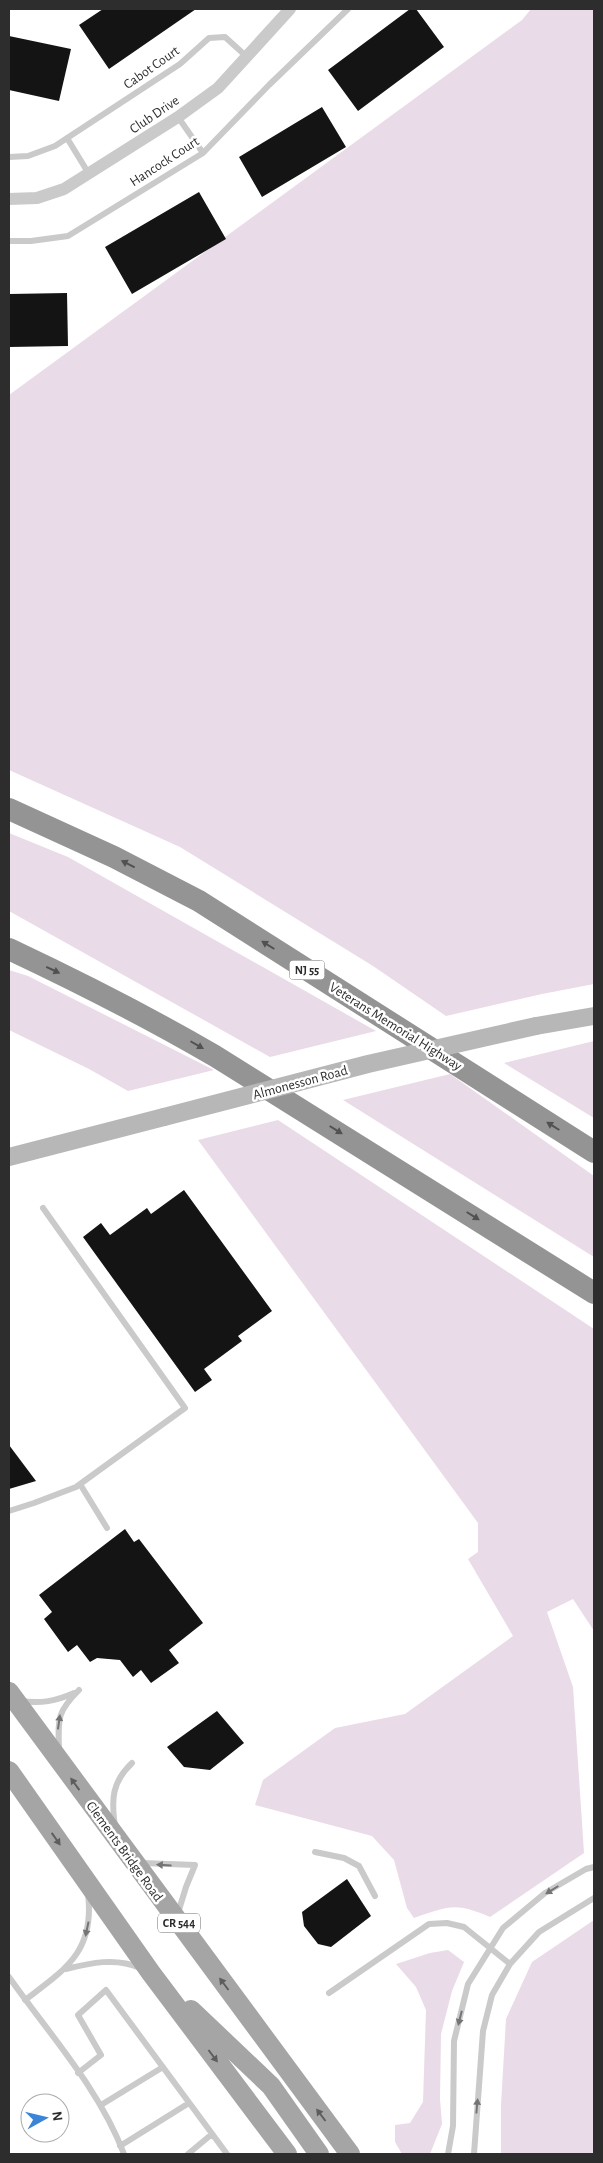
<svg xmlns="http://www.w3.org/2000/svg" width="603" height="2163" viewBox="0 0 603 2163" font-family="'Alegreya Sans',sans-serif">
  <rect width="100%" height="100%" fill="#fff"/>
  <!-- green -->
  <path fill="#e9dbe8" d="M531,9H594V984L542,994L446,1016L373,966L180,847L9,770V395L522,20Z
    M9,833L68,857L376,1031L270,1057L9,911Z
    M9,970L28,976L214,1070L128,1091L89,1069L9,1030Z
    M594,1041V1118L504,1063Z
    M450,1074L594,1176V1257L343,1100Z
    M278,1120L594,1329V1631L573,1599L547,1612L573,1687L584,1853L490,1917C455,1902 449,1906 414,1918L407,1908L394,1860L372,1836L255,1805L263,1780L335,1728L405,1714L513,1636L468,1559L478,1552V1523L198,1140Z
    M594,1920V2154H501V2105L506,2019L532,1962Z
    M448,1950L464,1962L452,1991L441,2034L440,2099L442,2124L430,2154H402L395,2142V2125L410,2123L423,2102L426,2010L416,1987L396,1964L430,1953Z"/>
  <!-- building -->
  <path fill="#141414" d="M103,9H196L109,69L79,25Z
    M410,9H416L444,47L358,111L328,70Z
    M9,36L71,49L59,101L9,90Z
    M322,107L346,147L262,197L239,157Z
    M199,192L226,239L132,294L105,247Z
    M67,293L68,346L9,347V294Z
    M184,1190L272,1311L238,1336L242,1341L204,1369L212,1380L195,1392L83,1237L101,1223L110,1235L147,1208L151,1214Z
    M9,1445L36,1481L9,1489Z
    M125,1529L134,1542L139,1539L203,1623L169,1650L179,1663L151,1683L141,1670L133,1677L120,1660L97,1658L90,1662L77,1645L68,1652L44,1619L52,1612L39,1595Z
    M217,1711L244,1743L210,1770L184,1767L167,1747Z
    M347,1879L371,1916L331,1947L318,1944L304,1926L302,1912Z"/>
  <g fill="none" stroke-linecap="round" stroke-linejoin="round">
    <!-- lane -->
    <path stroke="#cacaca" stroke-width="6" d="M178,117L203,153
      M67,138L89,174
      M9,157L28,156L55,146L180,64L209,38L225,37L246,56
      M9,241H31L68,236L203,153L269,85L348,9
      M80,1484L107,1528
      M9,1511L34,1503L76,1487L185,1408L43,1208
      M21,1701C41,1704 56,1701 74,1693
      M59,1749C58,1718 57,1712 79,1690
      M115,1826C111,1799 112,1782 132,1763
      M315,1852L344,1858L359,1866L375,1896
      M142,1863L195,1865L186,1887L178,1913
      M66,1969C90,1963 116,1957 140,1968
      M9,1977C49,2034 99,2088 124,2154
      M329,1993L429,1924L447,1923L464,1927L510,1964
      M25,2000C66,1969 95,1951 88,1894
      M78,2073L101,2055L78,2015L106,1990L227,2154
      M101,2105L163,2067
      M120,2146L189,2103
      M188,2154L212,2134
      M448,2154L453,2126L454,2041L468,1984L503,1928L545,1893L586,1869L594,1867
      M474,2154L483,2031L492,1995L510,1964L539,1932L594,1898"/>
    <!-- street -->
    <path stroke="#cacaca" stroke-width="12" d="M9,199L37,198L64,189L178,117L218,88L290,9"/>
    <!-- secondary -->
    <path stroke="#b7b7b7" stroke-width="18" d="M536,1026L594,1016
      M9,1157L164,1117"/>
    <!-- primary -->
    <path stroke="#a5a5a5" stroke-width="20" d="M9,1692L350,2154
      M9,1771L151,1973L287,2154
      M191,2010L271,2086L319,2154"/>
    <!-- highway -->
    <path stroke="#949494" stroke-width="22" d="M9,809L114,857L199,901L594,1152
      M9,949C79,982 148,1017 215,1056L594,1293"/>
    <!-- secondary-bridge -->
    <path stroke="#b7b7b7" stroke-width="18" d="M164,1117L368,1064L536,1026"/>
  </g>
  <!-- one-way arrows -->
  <defs><path id="oneway-solid" d="M-6-.8H1V-3.2L6.5 0L1 3.2V.8H-6Z" transform="scale(1.25)"/></defs>
  <g fill="#515151">
    <use href="#oneway-solid" transform="translate(128 864) rotate(-153)"/>
    <use href="#oneway-solid" transform="translate(268 945) rotate(-148)"/>
    <use href="#oneway-solid" transform="translate(53 970) rotate(25)"/>
    <use href="#oneway-solid" transform="translate(197 1045) rotate(30)"/>
    <use href="#oneway-solid" transform="translate(553 1126) rotate(-148)"/>
    <use href="#oneway-solid" transform="translate(336 1130) rotate(32)"/>
    <use href="#oneway-solid" transform="translate(473 1216) rotate(32)"/>
  </g>
  <g fill="#747474">
    <use href="#oneway-solid" transform="translate(59 1722) rotate(-82)"/>
    <use href="#oneway-solid" transform="translate(164 1865) rotate(-176)"/>
    <use href="#oneway-solid" transform="translate(552 1890) rotate(148)"/>
    <use href="#oneway-solid" transform="translate(87 1929) rotate(102)"/>
    <use href="#oneway-solid" transform="translate(460 2018) rotate(104)"/>
    <use href="#oneway-solid" transform="translate(477 2106) rotate(-85)"/>
  </g>
  <g fill="#5d5d5d">
    <use href="#oneway-solid" transform="translate(75 1784) rotate(-126)"/>
    <use href="#oneway-solid" transform="translate(56 1839) rotate(55)"/>
    <use href="#oneway-solid" transform="translate(224 1984) rotate(-127)"/>
    <use href="#oneway-solid" transform="translate(213 2056) rotate(53)"/>
    <use href="#oneway-solid" transform="translate(321 2115) rotate(-127)"/>
  </g>
  <g text-anchor="middle" stroke-width="5" stroke-linejoin="round" paint-order="stroke">
    <!-- shield labels -->
    <g fill="#fff" stroke="#6c6c6c" stroke-width="1">
      <rect x="289.5" y="960.5" width="35" height="19" rx="4"/>
      <rect x="158" y="1913.5" width="42" height="19" rx="4"/>
    </g>
    <g font-size="12" font-weight="bold" fill="#2d2d2d">
      <text x="307" y="974">NJ 55</text>
      <text x="179" y="1927">CR 544</text>
    </g>
    <!-- street labels -->
    <g font-size="14" fill="#2d2d2d" stroke="#fff">
      <text transform="translate(151 67) rotate(-35)" y="5">Cabot Court</text>
      <text transform="translate(154 114) rotate(-34)" y="5">Club Drive</text>
      <text transform="translate(164 161) rotate(-33)" y="5">Hancock Court</text>
      <text transform="translate(396 1026) rotate(32)" y="5">Veterans Memorial Highway</text>
      <text transform="translate(300 1082) rotate(-15)" y="5">Almonesson Road</text>
      <text transform="translate(125 1851) rotate(54)" y="5">Clements Bridge Road</text>
    </g>
  </g>
  <!-- border -->
  <rect width="603" height="2163" fill="none" stroke="#2d2d2d" stroke-width="20"/>
  <!-- north arrow -->
  <g transform="translate(45 2118) rotate(82)"><circle r="24" fill="#ffffff" stroke="#ababab"/>
  <path d="M0-4L9 19L0 12L-9 19Z" fill="#3b84d7"/>
  <text y="-8" font-size="14" font-weight="bold" text-anchor="middle" fill="#2d2d2d">N</text>
  </g>
</svg>
